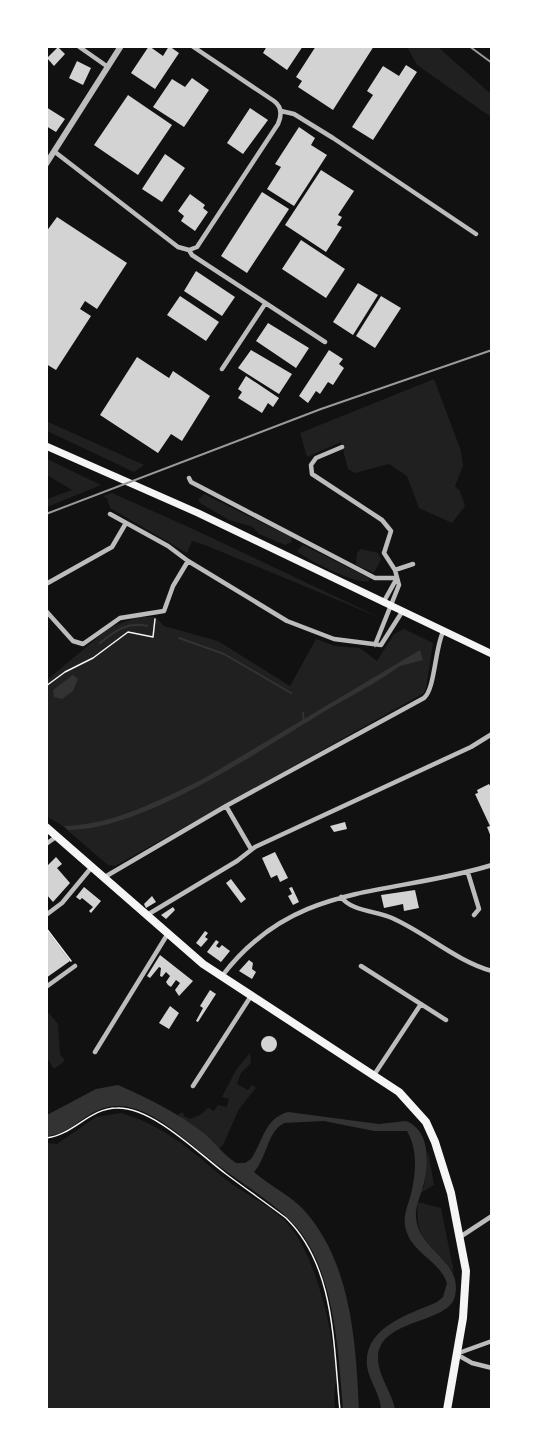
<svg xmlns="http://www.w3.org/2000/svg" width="538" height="1456" viewBox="0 0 538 1456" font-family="Montserrat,sans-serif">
  <rect width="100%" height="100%" fill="#111"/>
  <!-- green -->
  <path fill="#202020" d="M407,47H438L491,94V117L417,65Z
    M434,379L461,451L463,466L455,486L460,491L465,506L452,523L419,508L407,476L389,464L355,473L348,469L341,442L307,457L300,433Z
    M46,421L144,465L134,472L47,431Z
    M46,459H47L101,485L47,507V499L72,490L47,475Z
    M112,493L193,529L381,618L205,545L192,541L187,553L110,508L107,498L103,496Z
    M204,494L291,537L292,542L285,545L259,534L253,527L229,520L200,503L198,500Z
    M303,545L369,578V581C359,586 305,559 297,551Z
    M361,549L378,553L381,559L374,573L356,565L357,553Z
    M139,617H156L164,626L218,641L290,686L316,639L335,646L360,648L377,661L394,634L404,629L433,643L426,688L424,693L115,866L108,865L60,824L47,817V680L110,627Z
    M49,1013L58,1024L60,1054L65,1061L54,1069L47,1058V1015Z
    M250,1053L251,1063L241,1073L237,1084L248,1090L252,1085L256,1088L239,1109L223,1145L218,1149L203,1133L177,1115L183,1112L184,1116L190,1119L200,1115L208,1108L214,1111L218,1105L227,1107L229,1099L222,1097L236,1070Z
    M121,1113C163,1125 191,1150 224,1178C244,1194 270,1205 287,1223C315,1251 334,1335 336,1374C336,1386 333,1394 335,1409H47V1143L57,1144L96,1117Z
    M428,1150L434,1185L420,1193L424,1187Z
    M418,1202L441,1208L454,1273C435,1244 413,1243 418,1202Z"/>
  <!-- water -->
  <path fill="#333" d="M420,650L423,660L400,666C374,685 344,699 317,716C254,754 142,830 68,830L64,826C113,825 160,800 203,779Z
    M73,675L78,679L73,691L62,699L54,697L53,690Z
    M118,1085C148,1098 178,1113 205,1134C216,1144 224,1155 236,1163H245L251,1159C264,1140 264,1119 288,1112L379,1124L406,1121C431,1131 429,1164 423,1187C420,1197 415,1207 416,1218C419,1251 463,1260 455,1296C450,1324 378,1318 378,1358C378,1375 392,1393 395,1409H381C380,1393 369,1381 367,1366C363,1327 410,1314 437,1302L443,1297L447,1283C439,1260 413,1254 406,1230C402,1216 408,1206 411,1194C416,1173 418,1150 407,1131H374L324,1121L284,1123C267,1132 267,1158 254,1172C269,1185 288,1194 302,1208C351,1260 356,1342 359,1410L343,1409C338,1351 335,1264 290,1220C265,1196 233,1178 206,1156C183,1138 151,1107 120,1106C87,1105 75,1134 47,1136V1115L96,1089Z"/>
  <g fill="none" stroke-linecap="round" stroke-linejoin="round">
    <!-- stream -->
    <path stroke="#333" stroke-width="2" d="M179,638L224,654L291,693
      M100,643C115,631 128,621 147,626
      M303,713L304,722"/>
  </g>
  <!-- building -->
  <path fill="#d3d3d3" d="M149,46L163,56L169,46L179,53L155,89L131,73Z
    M267,46H303L287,70L263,53Z
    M316,46H374L333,110L298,87L302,81L296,77Z
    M58,47L65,54L54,66L47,58Z
    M77,61L91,68L83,85L69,78Z
    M406,65L417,72L373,140L352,127L373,95L367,91L383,66L399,76Z
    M192,78L209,90L184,127L153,107L172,79L185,87Z
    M128,95L172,125L138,175L94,145Z
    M46,107L65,119L56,132L46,126Z
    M250,108L268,120L243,154L227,143Z
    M299,127L315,138L311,145L327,155L294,206L267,189L281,167L275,164Z
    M165,154L185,168L162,202L142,189Z
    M321,170L354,191L338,215L342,217L337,225L342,227L326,252L285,225Z
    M262,192L289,209L247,273L221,256Z
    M190,194L205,205L203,208L208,212L195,231L181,221L184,216L178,211Z
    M57,217L127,263L97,309L85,301L80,309L91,316L56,370L46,364V232Z
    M301,240L345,269L326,298L282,269Z
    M196,271L235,297L222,316L184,291Z
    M358,283L378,295L353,335L333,322Z
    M180,296L219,322L206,341L167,315Z
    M381,296L401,308L375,348L356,336Z
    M268,323L309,348L296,368L256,341Z
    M251,350L292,374L279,394L238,368Z
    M329,350L343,359L339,364L344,368L333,385L328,382L320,394L316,391L308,403L299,396Z
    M137,357L169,378L173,371L210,396L182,441L171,434L158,453L100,415Z
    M246,376L279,398L273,407L268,403L262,413L238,398L242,392L238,389Z
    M489,784L492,789L491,837L487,827L490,826L475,794L478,793L477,790Z
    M345,822L347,829L334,832L330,826Z
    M275,852L288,878L280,882L277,875L271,878L262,858Z
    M56,857L62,864L57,868L70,883L53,902L46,894V867Z
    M231,879L246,899L241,903L226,883Z
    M84,887L101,901L91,913L89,911L93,907L82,898L80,900L76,897Z
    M292,887L299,902L293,905L288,896L292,894L289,888Z
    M415,890L419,908L404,911L403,904L384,908L381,895Z
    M152,896L156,902L146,908L144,904Z
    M173,907L175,910L166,919L161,915Z
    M46,929L70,961L46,978Z
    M205,931L208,933L205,937L208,939L201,947L196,943Z
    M216,940L219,942L216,946L219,948L222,945L230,951L221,962L207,952Z
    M160,955L193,981L179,996L175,990L180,983L176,980L171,987L168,985L166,982L170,976L166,972L162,977L160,976L161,968L159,967L150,978L147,976Z
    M249,960L253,963L252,969L256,972L252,979L239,971Z
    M210,990L216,994L198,1022L196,1021L203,1008L200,1006Z
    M170,1006L179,1013L169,1029L159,1023Z
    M261 1044a8 8 0 1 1 16 0a8 8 0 1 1-16 0Z"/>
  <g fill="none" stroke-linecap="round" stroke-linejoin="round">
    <!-- path -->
    <path stroke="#f5f5f5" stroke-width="1.5" d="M46,686L65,672L93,658L128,632L153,637L155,619
      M46,928L71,961
      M46,1138C74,1135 89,1108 117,1108C153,1107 199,1154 226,1174C246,1189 266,1203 286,1218C336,1267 333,1346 340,1410"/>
    <!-- minor -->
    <path stroke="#bcbcbc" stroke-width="4.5" d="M78,46L108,67
      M281,111L294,114L333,138L476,234
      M55,152L178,247L189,250L197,247L278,124C282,115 282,107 274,101L192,46
      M189,250L192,255L325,342
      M222,369L265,304
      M342,447L316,458L311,465L312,474L382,520L391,531L384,553L395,570L399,585L375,645
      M189,478L191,482L375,578H397
      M110,514L168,546L188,561L287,621L334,639L381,645L402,612
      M395,570L413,564
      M46,584L112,547L126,523
      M383,603L397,578
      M46,611L73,641L83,644L120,618L164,611L173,586L188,561
      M226,806L251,849
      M46,844L56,837
      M468,873L479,909L474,915
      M103,878L226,806L424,698C435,689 435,648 443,632
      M341,897C351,911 376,911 392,918C426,933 456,961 492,971
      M46,915L62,903L91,868
      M147,915L237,861L255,847L471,747L492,734
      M361,966L446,1020
      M222,976C295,880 389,897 492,865
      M46,987L75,966
      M95,1052L167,935
      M374,1075L421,1004
      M193,1086L251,996
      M460,1237L492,1216
      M456,1354L472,1363L492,1368
      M456,1354L492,1341"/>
    <!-- tertiary -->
    <path stroke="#bcbcbc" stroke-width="6" d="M46,164L121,46"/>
    <!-- secondary -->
    <path stroke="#f5f5f5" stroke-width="7" d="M46,446L198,513L492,654"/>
    <!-- primary -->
    <path stroke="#f5f5f5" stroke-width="8" d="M46,827L203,964L399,1092L426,1122L435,1142L451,1193L466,1271L463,1318L447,1410"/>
    <!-- rail -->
    <path stroke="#9a9a9a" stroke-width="2" d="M469,46L492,63
      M46,514L321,409L492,350"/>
  </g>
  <!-- border -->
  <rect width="538" height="1456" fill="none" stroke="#ffffff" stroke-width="96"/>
</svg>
